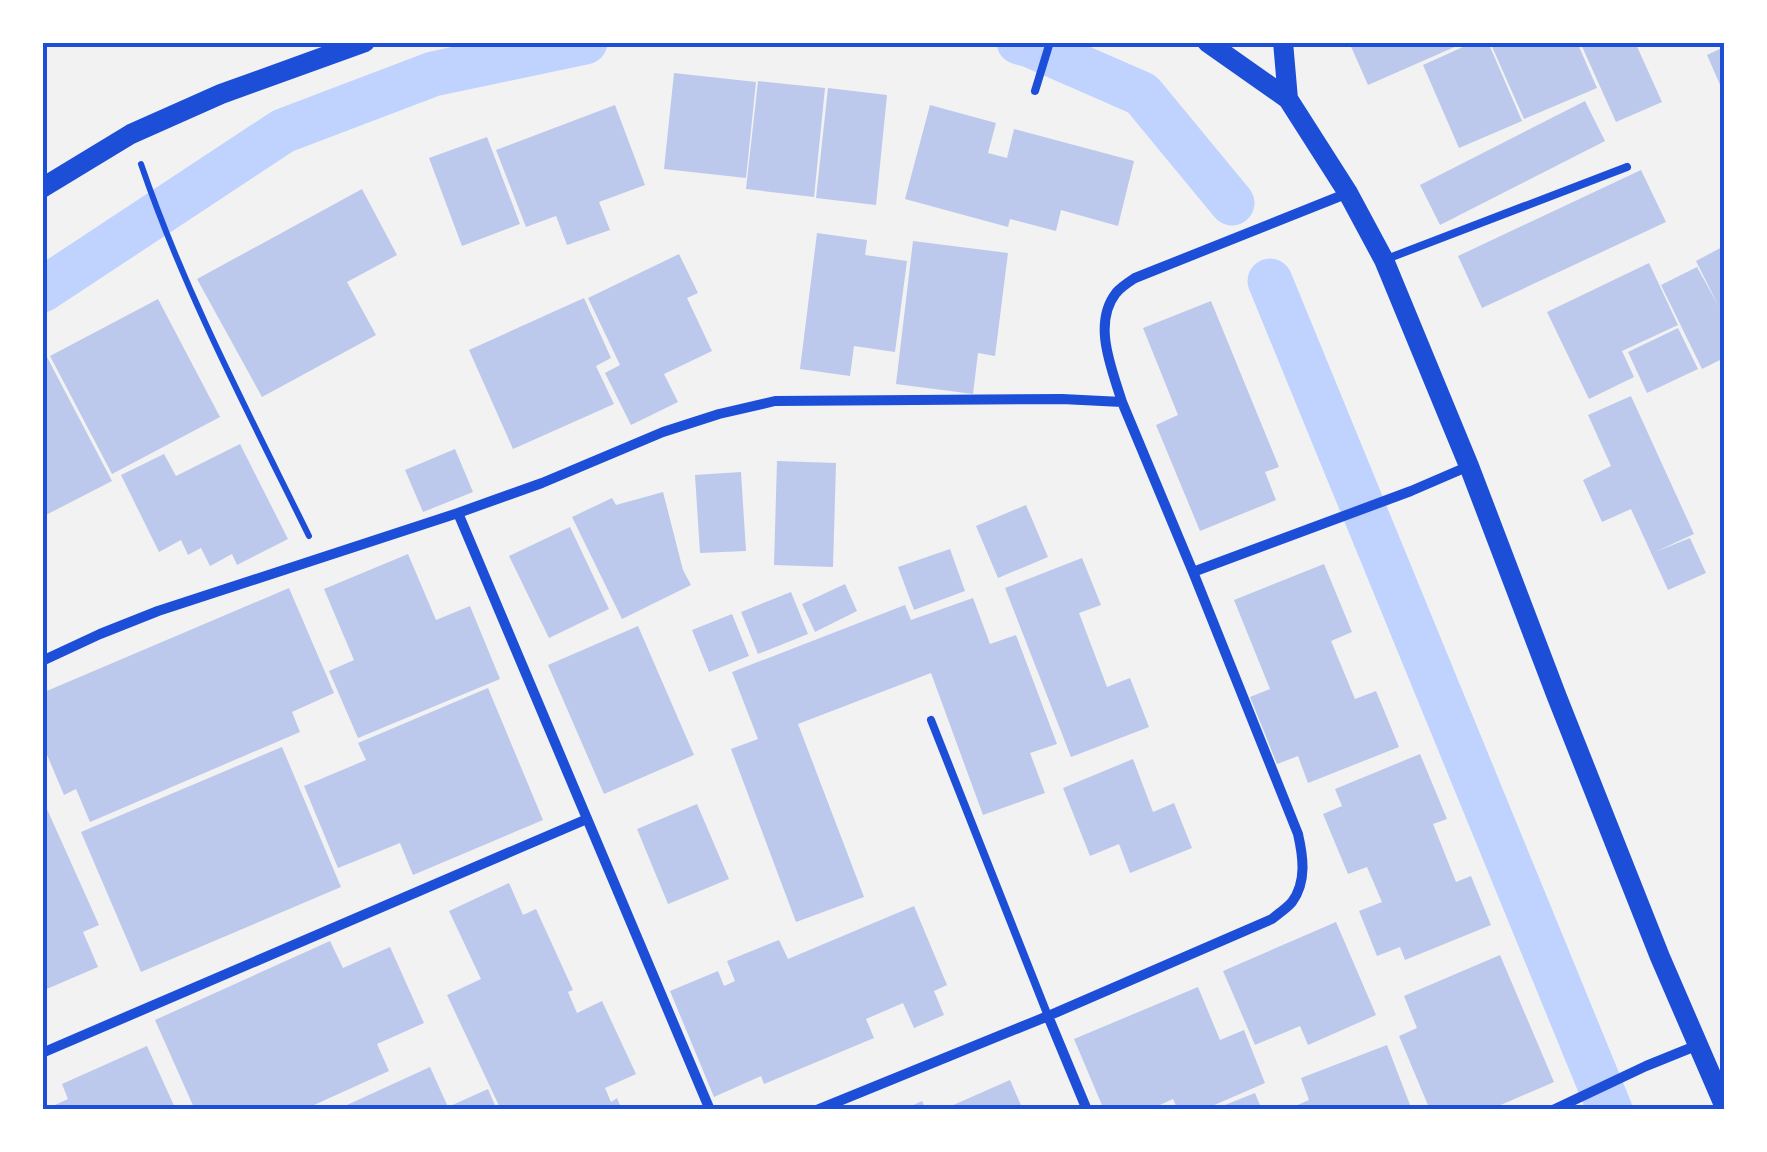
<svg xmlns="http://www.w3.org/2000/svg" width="1767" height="1152" viewBox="0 0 1767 1152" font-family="'Golos Text',sans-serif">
  <rect width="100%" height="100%" fill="#f2f2f2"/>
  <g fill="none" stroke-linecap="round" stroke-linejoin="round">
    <!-- canal -->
    <path stroke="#bfd3fe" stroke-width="45" d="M1019,42L1030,45L1142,94L1232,203
      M1270,281L1610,1110
      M42,290L283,131L433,74L585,42"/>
  </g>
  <!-- building -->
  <path fill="#bdc9ec" d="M1349,42H1466L1368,85Z
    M1474,42H1488L1522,121L1459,148L1423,65Z
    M1490,42H1577L1597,88L1524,119Z
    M1580,42H1635L1662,102L1616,122Z
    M1724,47V94L1707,55Z
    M674,73L756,82L746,178L664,169Z
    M758,81L825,88L814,197L746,189Z
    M828,88L887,95L876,205L816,198Z
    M1585,101L1605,141L1440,225L1420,185Z
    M615,105L645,185L599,202L610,230L567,245L556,216L526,227L496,150Z
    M930,105L996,123L988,153L1007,158L1014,129L1134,161L1118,226L1061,210L1056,231L1010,219L1008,227L905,199Z
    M487,137L520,224L462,246L429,158Z
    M1641,170L1666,222L1482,308L1458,256Z
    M362,189L397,255L347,282L376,335L262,397L197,279Z
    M817,233L867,240L865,255L907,261L895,352L854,346L850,376L800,369Z
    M913,241L1008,253L995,356L978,353L973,394L896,384Z
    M1724,246V358L1702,369L1661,285L1697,267L1719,307L1696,261Z
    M679,254L698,293L687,298L712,351L664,374L678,402L631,425L605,373L620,365L588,298Z
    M1649,263L1678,325L1622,351L1634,377L1589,399L1547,312Z
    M584,298L611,358L596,366L614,404L513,449L469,350Z
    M158,299L220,417L112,474L50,356Z
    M1211,301L1279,467L1265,472L1276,500L1200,531L1156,425L1178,415L1143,328Z
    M1678,328L1698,369L1647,393L1628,352Z
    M47,357L112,481L42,517V359Z
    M1631,396L1694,534L1655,552L1690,538L1706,573L1668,590L1631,509L1602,522L1583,480L1611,466L1588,415Z
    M240,444L288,539L237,565L232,554L210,566L201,548L188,555L181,540L159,552L121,475L164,454L176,476Z
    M455,449L473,492L423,512L405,470Z
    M777,461L836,463L833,567L774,565Z
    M741,472L746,551L700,553L695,475Z
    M663,492L683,570L691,585L622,619L572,517L612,498L616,505Z
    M1026,505L1048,557L998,578L976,526Z
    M570,527L609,609L549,638L509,556Z
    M950,549L965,591L914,610L898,567Z
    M408,554L436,620L470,606L500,679L358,738L329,671L354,660L324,589Z
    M1082,558L1101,605L1079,613L1107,687L1130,678L1149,727L1071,757L1005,588Z
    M1324,564L1352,632L1331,641L1355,699L1376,691L1399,747L1308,783L1298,756L1277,764L1250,697L1270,689L1234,600Z
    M845,584L857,611L815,632L802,604Z
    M289,588L334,693L292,712L300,732L90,822L76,789L64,795L42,743V693Z
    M791,592L808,634L758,654L741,612Z
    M973,598L990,644L1016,635L1057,744L1030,753L1045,793L983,815L931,673L798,724L864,897L796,922L731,749L758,739L732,672L905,605L911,620Z
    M732,614L749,656L709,672L692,630Z
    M638,626L694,755L604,794L548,665Z
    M488,688L543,820L413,875L400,843L338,868L304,786L366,760L358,743Z
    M282,747L341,887L141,972L81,832Z
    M1420,754L1447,819L1433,824L1456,882L1471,876L1491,925L1405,960L1400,947L1377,956L1359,911L1382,902L1367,867L1348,874L1323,814L1342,806L1335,789Z
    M1133,759L1153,812L1174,803L1192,848L1130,873L1119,844L1090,856L1063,788Z
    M42,798L99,925L83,932L98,967L42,991Z
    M697,804L729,879L668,904L637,829Z
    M509,883L523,915L536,909L573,990L568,992L577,1013L602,1001L636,1074L605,1088L611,1102L617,1098L622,1110H501L447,995L481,979L449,911Z
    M914,906L947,985L934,991L944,1015L914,1028L903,1003L866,1019L874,1038L764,1084L761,1076L714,1097L670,991L718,971L724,986L735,981L727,961L779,940L788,959Z
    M1336,922L1376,1015L1308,1045L1300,1026L1255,1045L1223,971Z
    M330,941L343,968L390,947L424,1023L377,1044L389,1071L303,1110H195L155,1020Z
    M1500,955L1554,1082L1489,1110H1451L1450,1107L1444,1110H1430L1399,1036L1417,1028L1404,996Z
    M1198,987L1220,1040L1244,1030L1265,1083L1203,1110H1178L1173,1099L1149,1110H1104L1074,1039Z
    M1387,1045L1412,1110H1286L1309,1100L1301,1078Z
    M147,1046L176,1110H44L68,1099L62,1084Z
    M430,1067L448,1107L488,1089L497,1110H336Z
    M1010,1080L1023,1110H942Z
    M1255,1093L1262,1110H1215V1109Z
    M922,1101L926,1110H903Z"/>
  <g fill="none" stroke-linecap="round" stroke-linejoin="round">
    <!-- path -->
    <path stroke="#1d4ed8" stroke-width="6" d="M141,164C185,293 249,414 309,536"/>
    <!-- service -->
    <path stroke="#1d4ed8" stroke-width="8" d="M1035,91L1050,42
      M1384,260L1627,167
      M931,720L1048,1016"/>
    <!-- minor -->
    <path stroke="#1d4ed8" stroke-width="10" d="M1122,402C1112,369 1092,324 1116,293C1121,287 1129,282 1135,278L1348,193
      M1193,572L1411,491L1469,466
      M42,661L100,634L158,611L458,513
      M1048,1016L1087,1110
      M42,1053L587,819
      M710,1110L458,513L542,483L663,432L719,414L775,401L1062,399L1122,402L1193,572L1298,834C1303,856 1307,882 1292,902C1287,908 1278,914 1272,919L1048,1016L817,1110
      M1553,1110L1646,1066L1698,1045"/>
    <!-- secondary -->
    <path stroke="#1d4ed8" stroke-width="20" d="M1207,42L1288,99L1348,193L1384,260L1469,466L1557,697L1660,957L1724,1105
      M1283,42L1288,99
      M42,188L131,134L221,94L365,42"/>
  </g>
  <!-- border -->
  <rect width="1767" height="1152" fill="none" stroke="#ffffff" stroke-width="90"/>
  <rect x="45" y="45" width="1677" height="1062" fill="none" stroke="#1d4ed8" stroke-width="4"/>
</svg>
